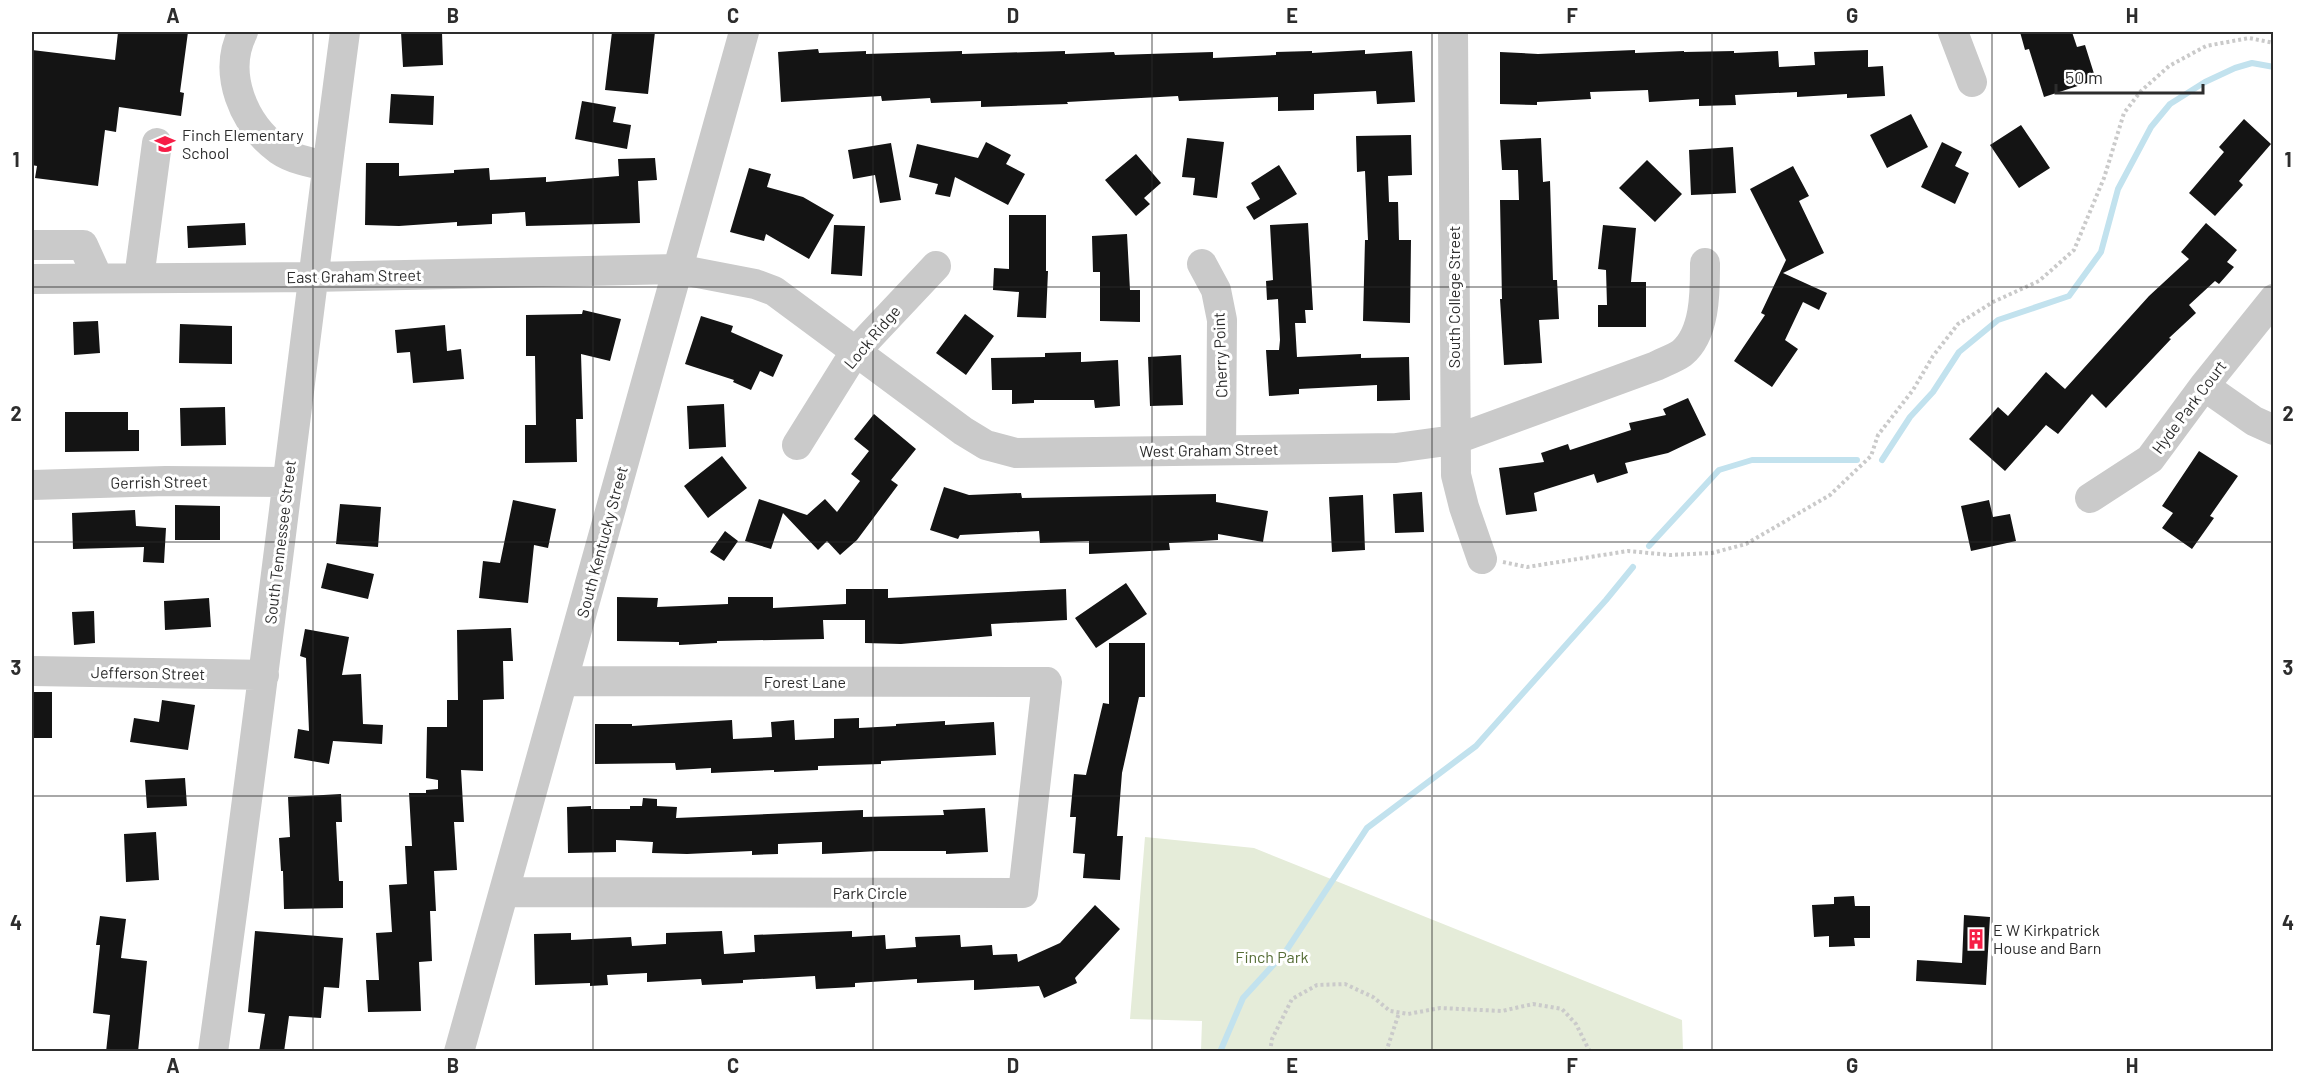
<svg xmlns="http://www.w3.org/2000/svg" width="2305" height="1083" viewBox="0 0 2305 1083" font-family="Barlow,sans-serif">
  <rect width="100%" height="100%" fill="#fff"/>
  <!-- green -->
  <path fill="#e5ecd9" d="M1145,837L1254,848L1682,1020L1683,1051H1201L1202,1021L1130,1019Z"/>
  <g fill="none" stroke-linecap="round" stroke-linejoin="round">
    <!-- stream -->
    <path stroke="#c2e2ee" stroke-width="6" d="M1882,460L1910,417L1933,392L1959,352L1998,320L2069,296L2101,252L2118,189L2151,127L2170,104L2205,82L2235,68L2252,63L2274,67
      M1649,546L1719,470L1752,460H1857
      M1220,1052L1243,998L1286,951L1367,828L1476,746L1606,600L1633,567"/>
  </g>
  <!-- building -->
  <path fill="#141414" d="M118,32H188L180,92L184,93L181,116L119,107L116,132L105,130L98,186L35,178L37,166L32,165V50L115,60Z
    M401,32H442L443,65L403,67Z
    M612,32H655L648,94L605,90Z
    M2020,32H2072L2077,47L2085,45L2096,80L2044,97L2029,49L2025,50Z
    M818,49L819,53L866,51V54L962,51V54L1065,51V54L1114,52L1115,55L1213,52V58L1276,55V52L1312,51V53L1365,50V54L1412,51L1415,102L1377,104L1376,91L1314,94V110L1278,111V97L1179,101L1178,96L1067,102L1068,104L981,107V101L931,103L930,98L882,101L881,96L781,102L778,52Z
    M1635,50V53L1684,51V52L1734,51V53L1778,51L1779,67L1815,65L1814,52L1868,50V67L1883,66L1885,96L1847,98V94L1797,97V92L1735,95L1736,105L1699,106V99L1649,102L1648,90L1590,92L1591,99L1537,102V105L1500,104V52L1538,54Z
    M391,94L434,96L433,125L389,123Z
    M582,101L616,107L613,122L631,125L627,149L575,139Z
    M1911,114L1928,147L1887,168L1870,135Z
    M2244,119L2271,144L2239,181L2243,185L2215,216L2189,193L2224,152L2219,147Z
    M2021,125L2050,168L2019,188L1990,145Z
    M1411,135L1412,175L1388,176L1389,202H1398L1399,240H1411L1410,323L1363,321L1365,240H1368L1365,171L1357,172L1356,136Z
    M1187,138L1224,142L1217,198L1193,195L1195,178L1182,177Z
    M1541,138L1543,182L1550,181L1553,280H1557L1559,319L1539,320L1542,363L1504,365L1500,299H1502L1500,200H1519L1518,170H1502L1500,140Z
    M986,142L1011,155L1006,164L1025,174L1008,205L955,177L950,197L935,194L938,184L909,177L917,144L978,158Z
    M1942,142L1962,152L1955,166L1969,173L1955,204L1921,187Z
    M891,143L901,200L880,203L875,175L853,179L848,150Z
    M1733,147L1736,193L1691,195L1689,150Z
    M1136,154L1161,183L1144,198L1150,204L1136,216L1105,180Z
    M655,158L657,180L638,181L640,223L526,226L525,212L492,214V224L457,226V222L399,226L365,225L366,163H399V176L454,173V170L489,168L490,180L546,177V182L619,176L618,159Z
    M1647,160L1682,194L1655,222L1619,188Z
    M1279,165L1297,194L1254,220L1246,207L1260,199L1251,183Z
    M1793,166L1809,196L1799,201L1824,253L1783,273L1827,293L1819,310L1803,302L1785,340L1798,349L1772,387L1734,361L1765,315L1761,313L1786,260L1750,189Z
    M749,168L771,174L767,187L803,197L834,215L809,259L766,234L764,241L730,232Z
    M1009,215H1046V271H1048L1046,318L1017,317L1019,292L993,290L994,268L1009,269Z
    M245,223L246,245L188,248L187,226Z
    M1308,223L1313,310H1305L1306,323H1295L1297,357L1361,354V358L1409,357L1410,400L1377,401V385L1299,389V394L1269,396L1266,350H1279L1280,340L1278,299L1267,300L1266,281L1273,280L1270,225Z
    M2206,223L2237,250L2227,262L2234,267L2219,284L2215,281L2189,305L2196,313L2169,338L2171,339L2106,408L2092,394L2058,434L2046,425L2005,471L1969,439L1998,407L2008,416L2046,372L2065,389L2149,296L2189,259L2181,252Z
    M834,225L865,226L862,276L831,274Z
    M1603,225L1636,228L1631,282H1646V327H1598V305H1607L1606,270L1598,269Z
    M1127,234L1130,290H1140V322L1100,321V272H1093L1092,236Z
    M583,310L621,319L610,361L581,354L583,419H576L577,462L525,463V425H536L535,356H526V315L582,314Z
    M965,314L994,336L966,375L936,353Z
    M701,316L733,326L731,332L783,355L773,377L760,371L751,390L733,382L734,380L685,364Z
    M98,321L100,353L74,355L73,322Z
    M180,324L232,326V364L179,363Z
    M445,325L447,351L461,349L464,379L413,383L410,352L397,353L395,330Z
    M1081,352V362L1118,360L1120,406L1095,408L1094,400H1034V403L1012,404V390H992L991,358L1045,357V353Z
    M1181,355L1183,405L1150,406L1148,357Z
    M1688,398L1706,435L1668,453L1625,463L1628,473L1597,483L1594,474L1534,493L1537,511L1506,515L1499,468L1544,462L1541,453L1568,444L1570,450L1631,430L1629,423L1666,415L1663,409Z
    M724,404L726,447L689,449L687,406Z
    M225,407L226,445L181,446L180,408Z
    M65,412H128V430H139V451L65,452Z
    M874,414L916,449L891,480L898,485L857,540L840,555L827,541L818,550L783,513L771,549L745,541L759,499L807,515L825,499L837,512L860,481L851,474L869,451L854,439Z
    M2199,451L2238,476L2210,516L2214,518L2192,549L2162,528L2173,513L2162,506Z
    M722,456L747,488L708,518L684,486Z
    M944,487L969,495L1021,493L1022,498L1216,494V502L1268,511L1263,542L1218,534V540L1169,543L1170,550L1089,554V541L1040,543L1039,531L960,535L958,539L930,530Z
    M1422,492L1424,532L1395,533L1393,494Z
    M1363,495L1365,550L1332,552L1329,497Z
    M513,500L556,509L548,548L534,545L528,603L479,598L483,561L500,563Z
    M1989,500L1993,517L2010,514L2016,541L1971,551L1961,506Z
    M340,504L381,507L378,547L336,544Z
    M175,505L220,506V540H175Z
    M135,510L136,526L166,528L164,563L143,562L144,547L73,549L72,513Z
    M725,531L738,541L724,561L710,552Z
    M327,563L374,574L368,599L321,588Z
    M1126,583L1147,614L1096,648L1075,618Z
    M846,589H888V598L1066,589L1067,620L991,624L992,636L901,644L865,643V620H823L824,639L717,641V643L679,645V642L617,641V597L658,598L657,607L728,604V597H773V608L846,604Z
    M209,598L211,627L165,630L164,601Z
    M94,611L95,643L74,645L72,612Z
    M511,628L513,661H503L504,699L483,700V771L461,770L464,822H454L457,870L434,871L436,911H430L432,961L419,962L421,1011L368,1012L366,980H379L376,933L392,932L389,885L407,884L405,846H412L409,793H426V790L438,789V780L426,778L427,727H447V700H458L457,630Z
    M305,629L349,637L342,675L361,674L363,724L383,725L382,744L333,741L329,764L294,758L298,729L309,731L306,658L300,656Z
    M1109,643H1145V697H1139L1122,773L1117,836H1123L1120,880L1083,878L1085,854L1073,853L1076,817H1070L1074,774L1086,775L1103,703L1109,704Z
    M32,692H52V738H32Z
    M162,700L195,705L188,750L130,742L134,718L159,722Z
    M859,718V728L896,726V724L945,721V725L994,722L996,755L881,761V764L818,766V770L774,772V770L711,773V768L676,770L675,763L595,764V724H632V726L732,720L733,739L772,737L771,722L794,720L795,740L834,738V719Z
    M185,778L187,806L147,808L145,780Z
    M341,794L342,822H336L339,881H343V908L284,909L283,871H281L279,838L290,837L288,797Z
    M643,798L657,799V806L677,807L676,818L863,810V817L944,815L943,810L985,808L988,852L946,854V851H879L822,854V842L778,844V854L752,855V851L687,854L652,853L653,842L616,840V852L568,853L567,807L591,806V809H630V806H642Z
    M156,832L159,880L126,882L124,834Z
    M1854,896L1855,906H1870V938H1854L1855,946L1829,947V936L1814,937L1812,905L1834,904V897Z
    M1095,905L1120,929L1075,978L1077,983L1044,998L1039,986L974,990V980L917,983V979L855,983V987L816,989L815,976L743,980V983L702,985L701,979L647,982V973L607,975L608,985L590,986V983L535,985L534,934L571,933V940L631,937L632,946L666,944V933L722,931L724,954L755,952L754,935L852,931V937L885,935L886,949L916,947L915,937L960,935L961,947L992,945L993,955L1017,954L1018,962L1060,943Z
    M1964,915L1990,917L1986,985L1916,981L1917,960L1962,963Z
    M100,916L126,919L121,958L147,961L138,1052H106L110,1015L93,1013L100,945H96Z
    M255,931L343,938L339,988L324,987L321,1018L289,1016L284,1052H259L265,1014L248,1012Z"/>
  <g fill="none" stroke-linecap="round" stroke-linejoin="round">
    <!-- path -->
    <path stroke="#cacaca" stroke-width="4" stroke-dasharray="3 3" stroke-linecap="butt" d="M1503,562L1527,567L1628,551L1670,555L1712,553L1746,544L1830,495L1871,456L1878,435L1913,390L1933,356L1958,324L1993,302L2039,281L2074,250L2104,178L2124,113L2141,91L2169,66L2206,46L2249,38L2274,43
      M1270,1052L1272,1039L1292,999L1317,985L1345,984L1373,997L1390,1011L1408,1014L1440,1008L1502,1011L1533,1004L1562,1009L1576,1024L1590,1052
      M1386,1052L1399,1013"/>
    <!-- minor -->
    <path stroke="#cacaca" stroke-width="30" d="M243,32C222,73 243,124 279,150C292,159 311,163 327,166
      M1453,32L1456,475L1464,507L1482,559
      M1953,32L1972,82
      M32,245H83L98,278
      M1202,264L1216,290L1222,320L1221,450
      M139,278L157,143
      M32,279L312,277L677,269L755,284L774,291L963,431L986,445L1016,453L1396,448L1454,440L1656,366C1664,362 1675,358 1682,353C1706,333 1705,290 1705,263
      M2204,386L2254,421L2274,430
      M797,445L855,352L936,266
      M32,485L166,481L286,482
      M2090,498L2150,459L2204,386L2274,299
      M32,671L264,675
      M505,892L1023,893L1047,682L563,681
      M213,1052C261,712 300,371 345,32
      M459,1052L744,32"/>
  </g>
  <!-- grid -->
  <path fill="none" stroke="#2d2d2d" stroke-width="1.5" stroke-opacity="0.55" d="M313,32V1052M593,32V1052M873,32V1052M1152,32V1052M1432,32V1052M1712,32V1052M1992,32V1052M32,287H2274M32,542H2274M32,796H2274"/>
  <!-- icons -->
  <defs>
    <g id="school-bare" transform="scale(1.62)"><path d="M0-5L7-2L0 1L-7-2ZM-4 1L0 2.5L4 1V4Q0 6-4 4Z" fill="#f61d46" stroke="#fff" stroke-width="2.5" paint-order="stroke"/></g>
    <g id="building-bare" transform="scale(1.62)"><path d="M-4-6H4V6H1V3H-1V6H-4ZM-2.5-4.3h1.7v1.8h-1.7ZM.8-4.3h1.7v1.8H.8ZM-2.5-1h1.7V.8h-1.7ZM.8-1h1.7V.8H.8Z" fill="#f61d46" stroke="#fff" stroke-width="2.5" paint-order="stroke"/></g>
  </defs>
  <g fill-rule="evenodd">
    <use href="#school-bare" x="165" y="144"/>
    <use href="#building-bare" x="1976" y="939"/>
  </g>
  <g text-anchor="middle" stroke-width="6" stroke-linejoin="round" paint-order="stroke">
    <!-- poi labels -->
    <g font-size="16" fill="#2d2d2d" stroke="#fff" text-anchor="start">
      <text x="182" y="141">Finch Elementary<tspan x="182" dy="18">School</tspan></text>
      <text x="1993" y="936">E W Kirkpatrick<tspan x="1993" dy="18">House and Barn</tspan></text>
    </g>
    <!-- street labels -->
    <g font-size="16" fill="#2d2d2d" stroke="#fff">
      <text transform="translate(354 276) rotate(-1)" y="6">East Graham Street</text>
      <text transform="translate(1454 297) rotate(-90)" y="6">South College Street</text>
      <text transform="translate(872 337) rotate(-50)" y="6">Lock Ridge</text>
      <text transform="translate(1220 355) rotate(-92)" y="6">Cherry Point</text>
      <text transform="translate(2189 407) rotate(-53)" y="6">Hyde Park Court</text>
      <text transform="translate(1209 450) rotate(-1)" y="6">West Graham Street</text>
      <text transform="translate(159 482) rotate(-1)" y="6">Gerrish Street</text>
      <text transform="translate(280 542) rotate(-83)" y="6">South Tennessee Street</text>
      <text transform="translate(602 542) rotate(-75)" y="6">South Kentucky Street</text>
      <text transform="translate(148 673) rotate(1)" y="6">Jefferson Street</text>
      <text x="805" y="688">Forest Lane</text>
      <text x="870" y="899">Park Circle</text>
    </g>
    <!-- park labels -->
    <g font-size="16" fill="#566d36" stroke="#fff">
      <text x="1272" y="963">Finch Park</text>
    </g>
  </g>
  <!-- border -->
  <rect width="2305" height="1083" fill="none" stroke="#ffffff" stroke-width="66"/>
  <!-- scale -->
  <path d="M2056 84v9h147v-9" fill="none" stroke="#2d2d2d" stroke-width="3"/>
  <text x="2065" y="84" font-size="18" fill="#2d2d2d" stroke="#ffffff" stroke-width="4.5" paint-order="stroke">50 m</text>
  <rect x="33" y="33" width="2239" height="1017" fill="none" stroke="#2d2d2d" stroke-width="2"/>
  <g font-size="20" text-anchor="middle" font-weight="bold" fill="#2d2d2d">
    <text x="173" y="23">A</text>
    <text x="453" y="23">B</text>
    <text x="733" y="23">C</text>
    <text x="1013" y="23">D</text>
    <text x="1292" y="23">E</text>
    <text x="1572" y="23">F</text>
    <text x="1852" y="23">G</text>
    <text x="2132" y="23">H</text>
    <text x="16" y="167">1</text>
    <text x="2288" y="167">1</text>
    <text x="16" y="421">2</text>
    <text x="2288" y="421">2</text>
    <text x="16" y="675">3</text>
    <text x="2288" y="675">3</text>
    <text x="16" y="930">4</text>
    <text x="2288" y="930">4</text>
    <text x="173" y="1073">A</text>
    <text x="453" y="1073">B</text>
    <text x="733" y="1073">C</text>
    <text x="1013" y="1073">D</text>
    <text x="1292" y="1073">E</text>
    <text x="1572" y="1073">F</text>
    <text x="1852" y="1073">G</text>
    <text x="2132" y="1073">H</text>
  </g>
</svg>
